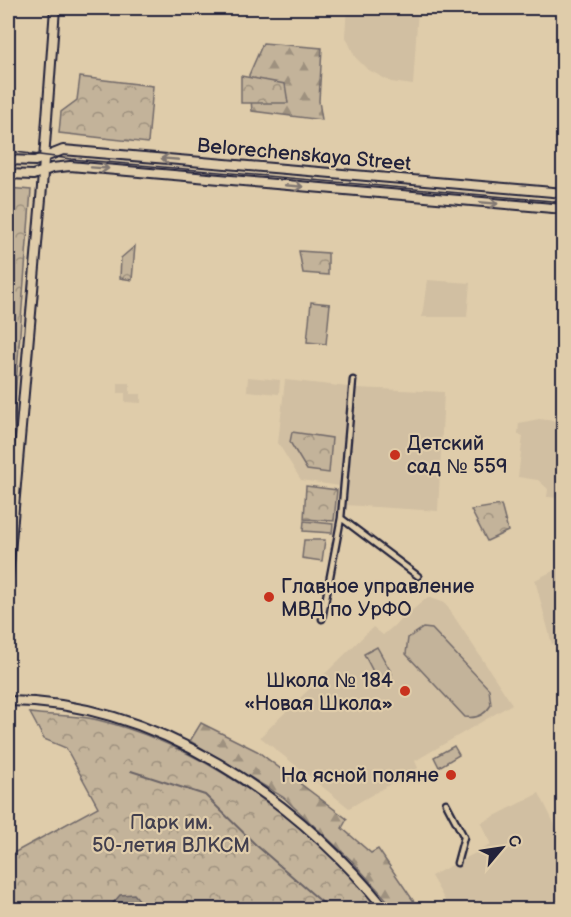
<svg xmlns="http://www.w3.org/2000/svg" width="571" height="917" viewBox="0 0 571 917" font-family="'Balsamiq Sans',sans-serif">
  <defs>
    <pattern id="forest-firs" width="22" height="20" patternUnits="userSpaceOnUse" patternTransform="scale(1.5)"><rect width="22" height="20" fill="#c3b39a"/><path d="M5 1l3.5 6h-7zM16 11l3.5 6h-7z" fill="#9e917f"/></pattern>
    <pattern id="park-crowns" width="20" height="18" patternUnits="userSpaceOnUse" patternTransform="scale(1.5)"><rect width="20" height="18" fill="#c3b39a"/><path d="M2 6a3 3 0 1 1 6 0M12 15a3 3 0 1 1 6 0" fill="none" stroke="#9e917f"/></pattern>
    <pattern id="water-ripples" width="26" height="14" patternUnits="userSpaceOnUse" patternTransform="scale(1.5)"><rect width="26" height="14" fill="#9b9082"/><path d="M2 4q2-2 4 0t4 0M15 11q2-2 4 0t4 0" fill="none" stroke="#7e756c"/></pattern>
  </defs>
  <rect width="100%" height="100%" fill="#dfccaa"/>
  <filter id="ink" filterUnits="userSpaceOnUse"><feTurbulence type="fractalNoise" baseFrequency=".0167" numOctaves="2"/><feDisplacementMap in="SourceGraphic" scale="12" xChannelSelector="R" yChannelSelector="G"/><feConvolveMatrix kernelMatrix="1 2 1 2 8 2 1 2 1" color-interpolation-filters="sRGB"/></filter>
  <g filter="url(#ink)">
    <!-- built -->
    <path fill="#d1bfa2" d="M347,8H418L413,85L391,82L367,69L355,57L345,35Z
      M427,280L470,283L467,317H422Z
      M248,377L280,380L279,394L247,391Z
      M285,380L348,387L339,486L301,480L278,443Z
      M118,383H130V394H141V403L125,402V393H118Z
      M357,388L444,392L438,511L345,505Z
      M539,419L563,422V498L547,497L548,489L538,480L518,477L523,436L518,434L519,423Z
      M563,566V640L552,644L535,580Z
      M428,597L445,603L512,704L415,761L418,768L349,808L260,737L373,627L383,635Z
      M539,793L563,841V909H450L431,876L491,845L481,823Z"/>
    <!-- grass -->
    <path fill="#c3b39a" stroke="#726a6a" stroke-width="1.5" d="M311,302L330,304L326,344L307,342Z
      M304,521L333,524L332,533L303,531Z
      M304,540H325L322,561L302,558Z
      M423,628L432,629L489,689L491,705C485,715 477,719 465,717L406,654L408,638Z
      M377,647L392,674L378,681L364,654Z"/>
    <!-- forest -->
    <path fill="url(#forest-firs)" stroke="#726a6a" stroke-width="1.5" d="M263,43L322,48L319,101L322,120L252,111L249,75Z
      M201,723L257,751L347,819L342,828L371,853L378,849L419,909H395L352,861L283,797L190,741Z"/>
    <!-- park -->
    <path fill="url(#park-crowns)" stroke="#726a6a" stroke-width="1.5" d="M241,76L285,84L288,103H241Z
      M80,77L153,86L148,143L59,133L61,112L77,100Z
      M8,188L31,190L8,489Z
      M135,246L132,280L120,278L121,258Z
      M299,251L328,253V275L303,273Z
      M292,432L332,438L329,473L307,470L290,442Z
      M306,486L337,490L334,521L304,519Z
      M501,505L508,531L487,541L471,510Z
      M30,713C52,716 77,715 98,720C185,741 270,797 333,858C350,873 364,892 379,909L8,910V856L98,807L66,748L44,739Z
      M454,746L459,755L439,767L434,757Z"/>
    <!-- water -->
    <path fill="url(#water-ripples)" stroke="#6b6466" stroke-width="1.5" d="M134,894L147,909H108L120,895Z"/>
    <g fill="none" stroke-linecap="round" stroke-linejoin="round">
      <!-- stream -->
      <path stroke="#6b6466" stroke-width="2" d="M131,771L205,795L256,845L331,910"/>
      <!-- pedestrian casing -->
      <g stroke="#22223b" stroke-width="9">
        <path id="pedestrian" d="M353,380L341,518L418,576
          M322,619L341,518
          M446,803L464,837L457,863"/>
      </g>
      <!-- tertiary casing -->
      <g stroke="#22223b" stroke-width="12">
        <path id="tertiary" d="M8,160L35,161L63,150L564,193
          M8,174L33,175L52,168L70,166L564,209
          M8,576L42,187L55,8
          M8,701C156,701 295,798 386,910"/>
      </g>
      <!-- pedestrian -->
      <use href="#pedestrian" stroke="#dfccaa" stroke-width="4.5"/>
      <!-- tertiary -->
      <use href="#tertiary" stroke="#dfccaa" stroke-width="8"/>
      <!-- tram -->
      <path stroke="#22223b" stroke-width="1.5" d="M8,151L71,159L564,202"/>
    </g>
    <!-- one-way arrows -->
    <defs><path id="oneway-shaft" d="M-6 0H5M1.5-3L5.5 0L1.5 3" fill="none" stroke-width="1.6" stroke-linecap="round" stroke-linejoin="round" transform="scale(1.5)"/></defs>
    <g stroke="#807772">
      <use href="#oneway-shaft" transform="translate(170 159) rotate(-175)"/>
      <use href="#oneway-shaft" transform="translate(100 168) rotate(4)"/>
      <use href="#oneway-shaft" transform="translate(294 186) rotate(5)"/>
      <use href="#oneway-shaft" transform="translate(489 203) rotate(5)"/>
    </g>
  </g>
  <!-- markers -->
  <g fill="#c8321e" stroke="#dfccaa" stroke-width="2">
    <circle cx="395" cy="455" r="6"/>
    <circle cx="269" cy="597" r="6"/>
    <circle cx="405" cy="691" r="6"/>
    <circle cx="451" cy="775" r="6"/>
  </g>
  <g text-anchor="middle" stroke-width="4.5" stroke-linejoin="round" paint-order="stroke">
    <!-- street labels -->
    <g font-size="20" fill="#22223b" stroke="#dfccaa">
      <text transform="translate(304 154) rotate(5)" y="7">Belorechenskaya Street</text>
    </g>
    <!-- poi labels -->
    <g font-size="20" fill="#22223b" stroke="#dfccaa" text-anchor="start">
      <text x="407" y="450">Детский<tspan x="407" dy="23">сад № 559</tspan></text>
      <text x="281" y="593">Главное управление<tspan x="281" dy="23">МВД по УрФО</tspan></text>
      <text x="393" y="687" text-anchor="end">Школа № 184<tspan x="393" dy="23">«Новая Школа»</tspan></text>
      <text x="439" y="782" text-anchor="end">На ясной поляне</text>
    </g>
    <!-- park labels -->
    <g font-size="20" fill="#423f4e" stroke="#dfccaa">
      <text x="171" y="829">Парк им.<tspan x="171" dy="23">50-летия ВЛКСМ</tspan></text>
    </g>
  </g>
  <!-- margin -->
  <rect width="571" height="917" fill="none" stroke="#dfccaa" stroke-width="30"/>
  <rect x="15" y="15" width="541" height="887" fill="none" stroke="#22223b" stroke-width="2" filter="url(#ink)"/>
  <!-- north arrow -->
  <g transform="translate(502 848) rotate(61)" stroke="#dfccaa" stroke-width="4.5" paint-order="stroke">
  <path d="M0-4.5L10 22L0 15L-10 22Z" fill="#22223b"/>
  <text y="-9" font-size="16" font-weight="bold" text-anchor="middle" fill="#22223b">С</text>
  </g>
</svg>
